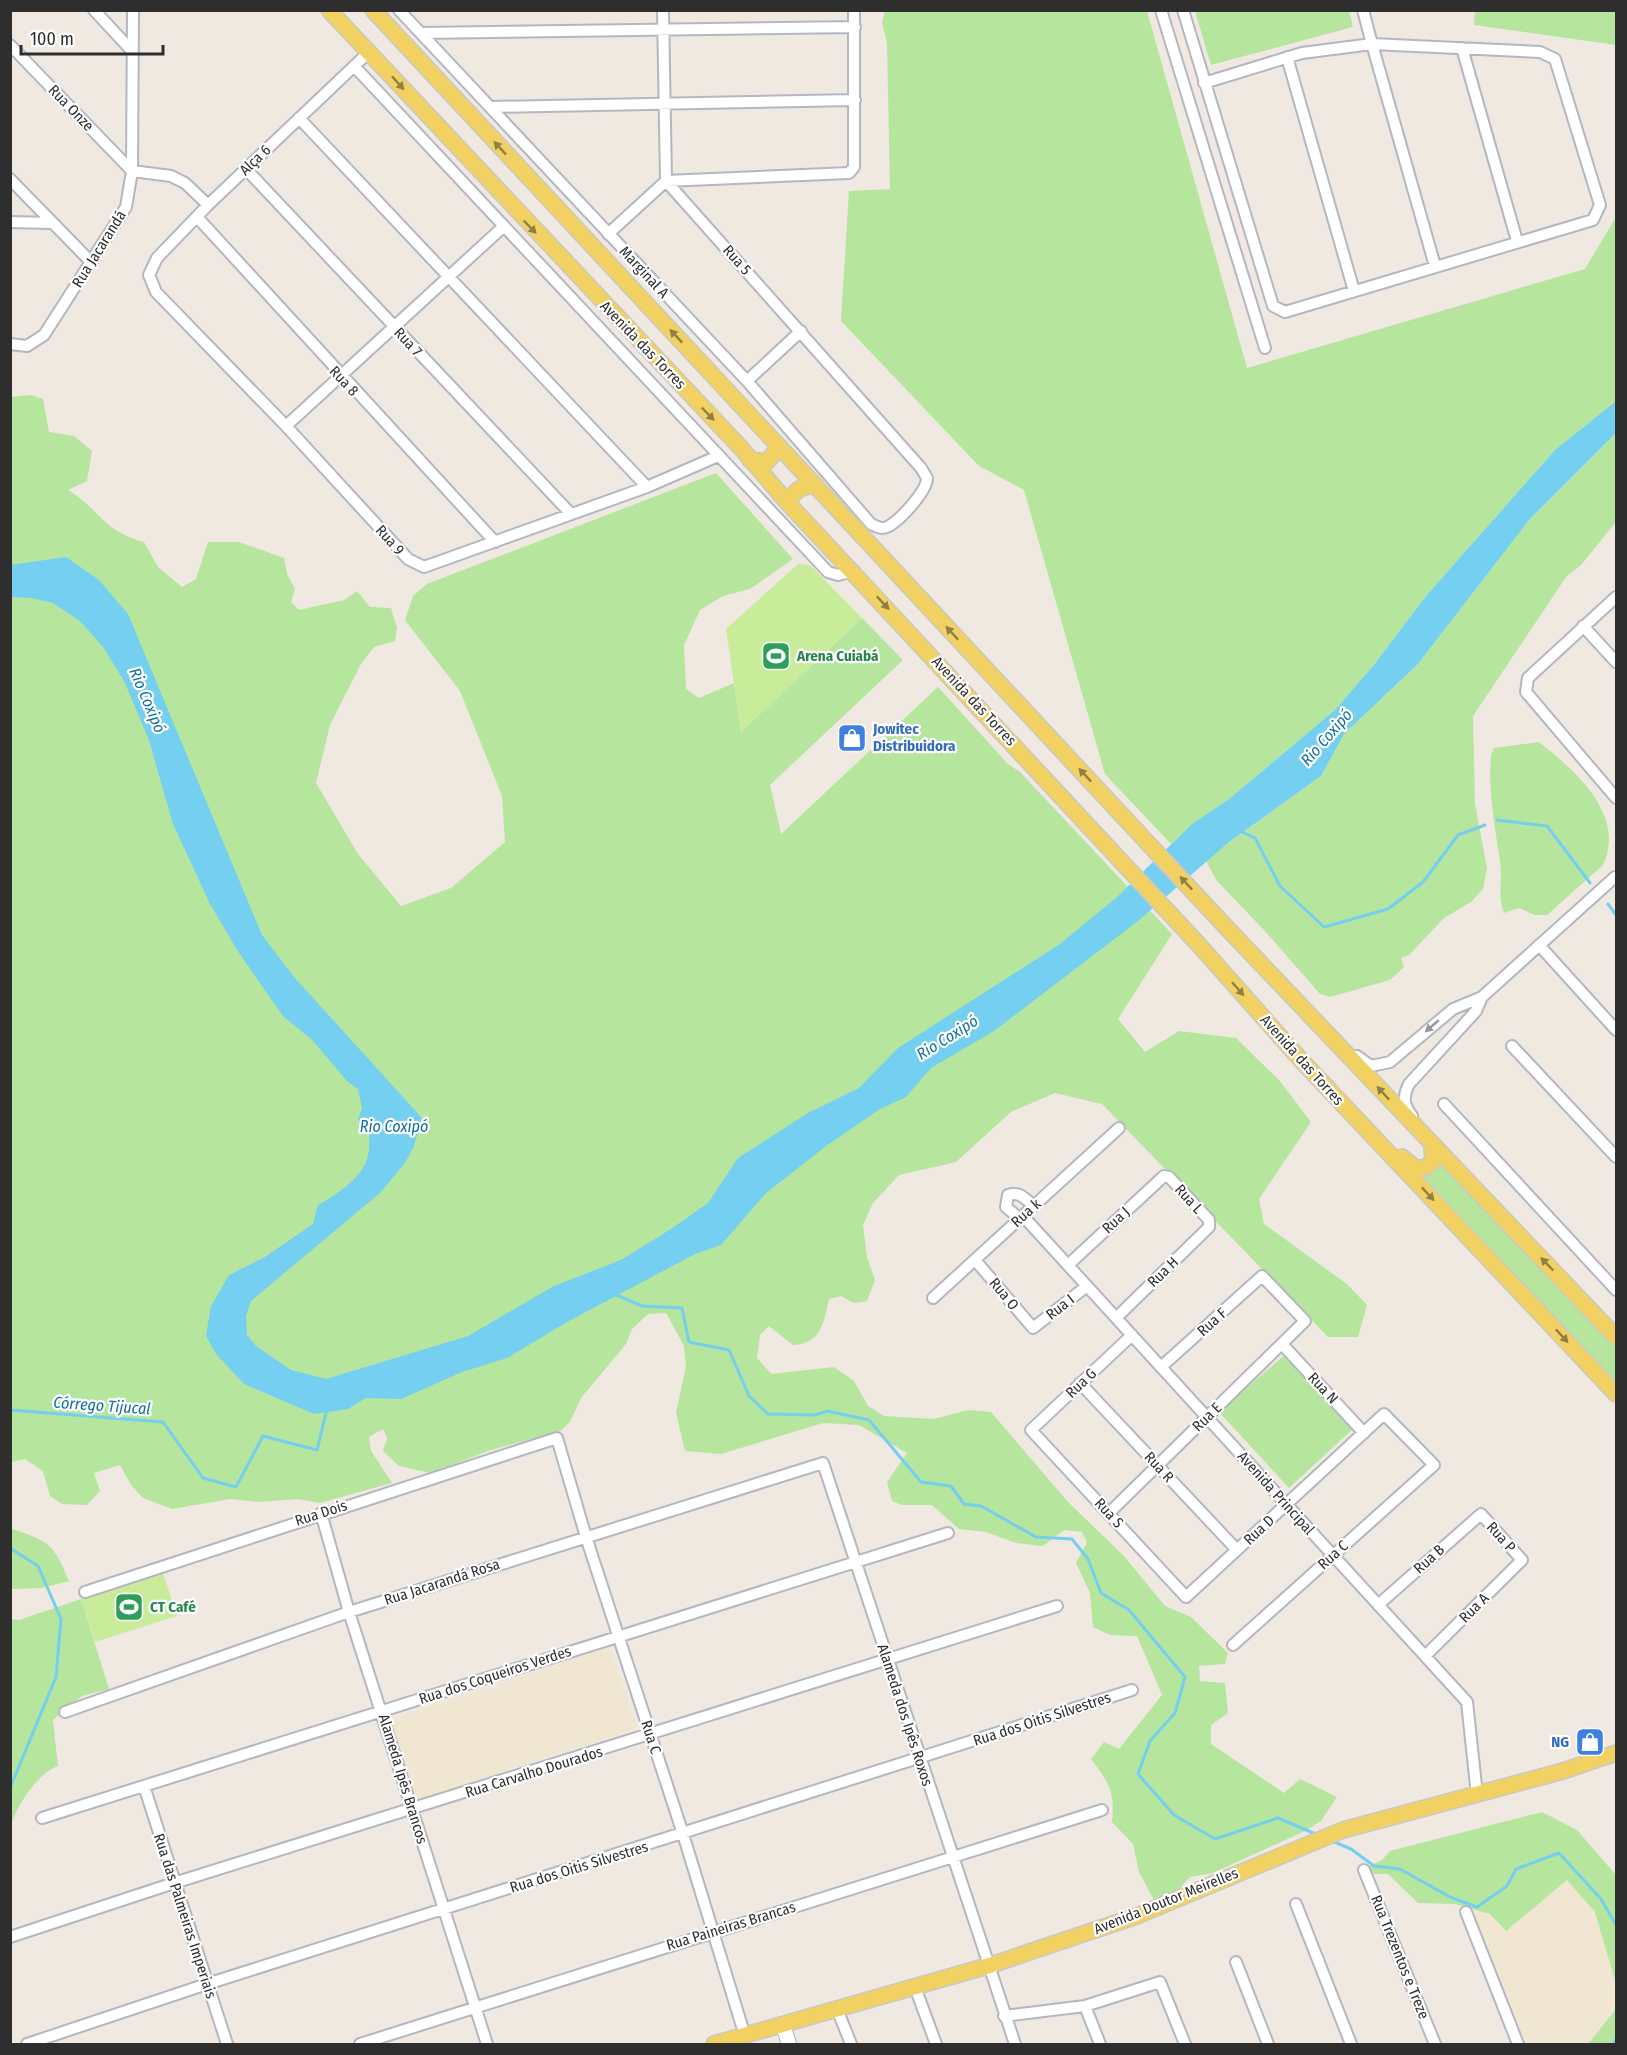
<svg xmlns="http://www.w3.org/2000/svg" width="1627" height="2055" viewBox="0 0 1627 2055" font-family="'Fira Sans Condensed',sans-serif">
  <rect width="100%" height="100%" fill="#efe9e1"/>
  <!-- education -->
  <path fill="#f0e6d1" d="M610,1647L637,1728L416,1800L389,1720Z
    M1562,1864L1616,1941V2018L1597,2044H1523L1473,1914Z"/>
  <!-- green -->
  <path fill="#b6e59e" d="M885,11H1147L1247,368L1585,269L1616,217V401L1555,450L1426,596L1373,666L1335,710L1229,799L1192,824L1171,844L1105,774L1024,490L979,466L841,321L849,191L890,189L887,43L882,22Z
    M1195,11H1349L1353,27L1211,65Z
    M1475,11H1616V45L1474,25Z
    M31,395L43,399L49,432L74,436L92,451L87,481L68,490C101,510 102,531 144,542L158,567L182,587L196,579L208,542H239L284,558L287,574L295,589L291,602L299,610L344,600L357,591L370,607L391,608L397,628L395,641L374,647L361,664L330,725L316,783L358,854L401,906L451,888L505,842L502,796L460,691L405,620L413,596L427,584L716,473L793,559L750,589L723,596L700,610L684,645L686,689L699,698L734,683L741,732L862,618L903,660L770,785L781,834L938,687L1008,764L1020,772L1172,934L1118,1019L1145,1052L1179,1031L1236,1038L1279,1080L1311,1122L1259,1199L1264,1224L1348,1285L1367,1305L1358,1337H1328L1102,1104L1055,1093L1011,1112L956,1162L899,1175L873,1203L863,1225L867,1257L875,1280L867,1301L854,1303L841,1296L829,1299C824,1322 821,1344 793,1345L769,1326L760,1335L757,1358L771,1374L834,1367L854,1381L868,1406L884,1416L934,1419L968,1410L991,1412L1068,1502L1124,1556L1165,1606L1191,1617L1228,1653L1225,1664L1199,1666L1200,1681L1225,1683L1228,1713L1211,1725V1744L1284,1793L1300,1779L1337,1797L1321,1821L1305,1831L1213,1873L1190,1877L1176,1892L1154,1900L1139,1872L1133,1844L1112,1822C1115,1792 1109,1782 1091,1759L1104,1742L1119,1749L1162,1695L1137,1636L1110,1635L1093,1627L1090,1593L1076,1563L1087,1542L1082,1532L1064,1530L1043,1546L1016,1543L986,1532L959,1529L932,1505H902L892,1501L887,1482L907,1453L859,1425L823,1423L721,1454L685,1451L676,1413L686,1366L684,1346L666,1313L648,1314L632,1329L626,1344L581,1398L570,1422L560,1431L491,1450L430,1473L399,1466L383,1451L387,1438L383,1429L369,1437L371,1451L392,1483L320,1503L298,1499L258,1502L230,1499L172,1509L143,1498L131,1485L120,1465L94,1473L100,1491L87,1505L62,1504L50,1496L43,1471L25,1459L11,1462V397Z
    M1616,433V522L1581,565L1566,577L1473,716L1475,804L1487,868L1483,889L1471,902L1444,918L1409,955L1401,958L1404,967L1390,980L1330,997L1320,994L1264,930L1217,881L1206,861L1229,842L1321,776L1344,734L1418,664L1529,520Z
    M1539,742C1573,769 1627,814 1603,865L1547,915H1535L1519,908L1504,913C1497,895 1503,880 1500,862C1495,826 1488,792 1491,755L1494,748Z
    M1440,1162L1616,1348V1383L1420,1173Z
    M1286,1354L1356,1426L1289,1488L1219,1412Z
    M10,1528C50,1542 53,1543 69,1581L42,1588L11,1589Z
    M81,1599L109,1689L82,1696L53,1720L58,1766C38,1773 18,1804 11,1824V1619L19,1620Z
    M1542,1812L1577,1830L1616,1875V1984L1595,1912L1567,1880L1506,1931L1490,1914L1455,1904L1418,1903L1388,1874H1369L1367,1867L1382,1860L1390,1851Z
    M1616,2009V2044H1588Z"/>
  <!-- pitch -->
  <path fill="#c9ec9a" d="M798,564L810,565L862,618L741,732L726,629Z
    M163,1573L177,1616L95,1642L81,1599Z"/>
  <!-- water -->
  <path fill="#75cff0" d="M1616,401V433L1529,520L1418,664L1344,734L1321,776L1229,842L1138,921L994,1031L931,1068L906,1097L880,1109L826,1146L766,1193L721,1245L695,1254L567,1322L507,1358L462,1372L401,1399L366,1398L348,1409L314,1414L244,1384L216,1354L206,1336L211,1306L229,1275L265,1257L313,1224L318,1205C335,1196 365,1176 368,1155C370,1147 369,1139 369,1131L358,1120L362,1108L358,1089L347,1081L312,1040L283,1016L239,953L210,904L173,824L149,740L124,681L103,647L80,621L53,603L31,598L11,597L10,565L66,557L99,580L128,614L262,935L294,977L422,1118L414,1146L405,1163L381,1192L251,1301L246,1316L247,1335L256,1346L291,1370L326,1379L468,1336L554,1286L621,1260L671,1229L708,1203L738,1158L808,1113L859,1088L898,1048L1060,944L1116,898L1192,824L1229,799L1335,710L1373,666L1426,596L1555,450Z"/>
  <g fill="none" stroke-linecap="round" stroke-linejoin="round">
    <!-- stream -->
    <path stroke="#75cff0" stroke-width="3" d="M1497,820L1547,826L1590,883
      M1240,831L1255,838L1280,886L1324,927L1388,909L1423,882L1458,835L1485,825
      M1608,904L1616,915
      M614,1294L642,1306L682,1308L689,1342L729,1350L749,1396L768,1414L815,1415L828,1411L869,1420L921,1482L951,1486L964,1504L981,1506L1036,1537L1072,1539L1088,1559L1101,1593L1129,1610L1185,1677L1175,1713L1150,1741L1138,1774L1174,1815L1215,1839L1278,1818L1318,1835
      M10,1410L163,1422L203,1478L236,1487L263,1436L317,1450L327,1409
      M10,1548L38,1566L61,1619L56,1677L10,1788
      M1332,1841L1351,1849L1374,1866L1400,1869L1450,1897L1477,1907L1507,1886L1516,1869L1559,1853L1601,1899L1616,1925
      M1613,2044L1616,2039"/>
    <!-- street casing -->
    <g stroke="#b4b7c1" stroke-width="14">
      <path id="street" d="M94,10L132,51
        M399,10L747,381L871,524C877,527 882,530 889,526C901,519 927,491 927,478L921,468L666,181L663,10
        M1161,10L1265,348
        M1183,10L1273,306L1285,312L1593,220L1600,205L1555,59L1540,52L1372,44L1363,10
        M421,33L855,27
        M10,45L132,171L171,176L185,183L208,205
        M1462,48L1517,241
        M370,51L208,205L157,258L149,275L156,292L286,426L408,559L424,567L647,487L718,456
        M1287,57L1354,291
        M354,66L828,572L838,575L854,571
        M1204,83L1302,53L1372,44L1435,266
        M490,107L855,100
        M299,118L647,487
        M246,169L571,514
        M10,179L92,263
        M197,217L495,542
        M10,222L51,223
        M608,234L666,181L849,173L854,167V10
        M10,344L27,346L44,335L126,207L132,171L133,10
        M747,381L801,331
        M286,426L504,226
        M1616,597L1528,678L1526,692L1616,798
        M1583,626L1616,662
        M1539,945L1616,1030
        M1512,1046L1616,1157
        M1357,1056L1371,1066L1390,1062L1453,1009L1482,997L1615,877
        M1444,1104L1616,1290
        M1412,1116C1403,1105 1403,1096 1409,1084L1476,1011L1482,997
        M1023,1216L1467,1702L1477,1795
        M1020,1219L1006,1207L1008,1195C1020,1191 1025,1199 1034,1206
        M975,1260L1033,1328L1087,1286
        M1068,1265L1164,1176L1169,1177L1209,1220V1227L1116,1318
        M933,1298L1119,1128
        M1132,1335L1031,1430L1186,1597L1384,1414L1434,1465L1233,1645
        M1282,1344L1364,1433
        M1080,1383L1237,1550
        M321,1513L349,1612L487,2044
        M1109,1513L1305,1321L1262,1276L1161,1367
        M85,1592L557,1438L586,1537L683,1834L745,2036
        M1378,1605L1481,1514L1522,1560L1425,1656
        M65,1712L349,1612L823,1463L1015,2044
        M144,1786L227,2044
        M42,1818L948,1533
        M1364,1870L1435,2044
        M1296,1904L1351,2044
        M1466,1912L1518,2044
        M10,1937L174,1883L1057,1606
        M1236,1962L1268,2044
        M915,1987L936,2044
        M1085,2006L1100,2044
        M837,2009L851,2044
        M1004,2016L1085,2006L1160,1982L1185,2044
        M27,2044L207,1984L1132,1690
        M360,2044L1102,1810"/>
    </g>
    <!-- secondary casing -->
    <g stroke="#b4b7c1" stroke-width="16">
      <path id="secondary" d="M783,2025L789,2044"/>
    </g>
    <!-- primary casing -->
    <g stroke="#c9c9c9" stroke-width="18">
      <path id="primary" d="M329,10L741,448L786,501L1199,945L1300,1059L1616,1394
        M373,10L1225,926L1616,1337
        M750,460L767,462L779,447
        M786,501L799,489L814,484
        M1402,1157L1417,1169L1426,1167L1433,1161L1432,1146
        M714,2044L991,1965L1134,1917L1343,1830L1563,1771L1616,1753"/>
    </g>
    <!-- street -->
    <use href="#street" stroke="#fff" stroke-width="10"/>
    <!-- secondary -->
    <use href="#secondary" stroke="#fff" stroke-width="14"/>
    <!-- primary -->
    <use href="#primary" stroke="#f2d163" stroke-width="15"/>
  </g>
  <!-- one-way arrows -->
  <defs><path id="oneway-solid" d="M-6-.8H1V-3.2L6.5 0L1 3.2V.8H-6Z" transform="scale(1.5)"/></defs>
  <g fill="#908048">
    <use href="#oneway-solid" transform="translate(398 83) rotate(48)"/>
    <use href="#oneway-solid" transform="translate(500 148) rotate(-133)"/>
    <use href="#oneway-solid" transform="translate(530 227) rotate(46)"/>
    <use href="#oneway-solid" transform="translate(676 336) rotate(-133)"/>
    <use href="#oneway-solid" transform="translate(708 414) rotate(46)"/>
    <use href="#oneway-solid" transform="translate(883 603) rotate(47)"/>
    <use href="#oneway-solid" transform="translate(952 633) rotate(-133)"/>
    <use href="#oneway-solid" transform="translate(1085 775) rotate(-133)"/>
    <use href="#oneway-solid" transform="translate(1186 883) rotate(-133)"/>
    <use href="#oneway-solid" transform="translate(1238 989) rotate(49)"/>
    <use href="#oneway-solid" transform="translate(1383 1093) rotate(-133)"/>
    <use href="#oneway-solid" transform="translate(1428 1194) rotate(47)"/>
    <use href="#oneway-solid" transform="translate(1547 1264) rotate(-134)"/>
    <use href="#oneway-solid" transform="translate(1562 1336) rotate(47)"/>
  </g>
  <use fill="#969696" href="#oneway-solid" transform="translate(1432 1026) rotate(139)"/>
  <!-- icons -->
  <defs>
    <g id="stadium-square" transform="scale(1.5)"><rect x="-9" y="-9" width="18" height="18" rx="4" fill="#2e9e5b" stroke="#fff"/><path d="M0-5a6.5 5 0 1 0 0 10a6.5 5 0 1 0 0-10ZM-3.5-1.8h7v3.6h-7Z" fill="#fff"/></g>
    <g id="shop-square" transform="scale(1.5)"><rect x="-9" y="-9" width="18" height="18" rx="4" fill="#3f7fe0" stroke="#fff"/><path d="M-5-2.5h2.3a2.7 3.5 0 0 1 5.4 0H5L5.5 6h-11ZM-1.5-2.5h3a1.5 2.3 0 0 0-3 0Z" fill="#fff"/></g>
  </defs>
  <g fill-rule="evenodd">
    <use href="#stadium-square" x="776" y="656"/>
    <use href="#shop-square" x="852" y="738"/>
    <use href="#stadium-square" x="129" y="1607"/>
    <use href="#shop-square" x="1590" y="1742"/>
  </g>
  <g text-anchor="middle" stroke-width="4.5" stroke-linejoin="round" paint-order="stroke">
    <!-- street labels -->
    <g font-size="15" fill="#2e2e2e" stroke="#fff">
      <text transform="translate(71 108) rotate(46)" y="5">Rua Onze</text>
      <text transform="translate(255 160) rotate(-44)" y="5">Alça 6</text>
      <text transform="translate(99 249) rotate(-58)" y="5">Rua Jacarandá</text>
      <text transform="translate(737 260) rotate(48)" y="5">Rua 5</text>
      <text transform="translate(644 272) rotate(47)" y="5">Marginal A</text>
      <text transform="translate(408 342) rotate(47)" y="5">Rua 7</text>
      <text transform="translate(643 345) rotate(46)" y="5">Avenida das Torres</text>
      <text transform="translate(344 381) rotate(47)" y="5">Rua 8</text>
      <text transform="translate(390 540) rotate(48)" y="5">Rua 9</text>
      <text transform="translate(974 701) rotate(47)" y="5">Avenida das Torres</text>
      <text transform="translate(1302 1060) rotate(48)" y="5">Avenida das Torres</text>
      <text transform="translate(1189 1199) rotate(48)" y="5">Rua L</text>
      <text transform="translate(1026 1213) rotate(-42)" y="5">Rua k</text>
      <text transform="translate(1116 1220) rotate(-43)" y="5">Rua J</text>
      <text transform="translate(1163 1272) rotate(-44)" y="5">Rua H</text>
      <text transform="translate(1004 1294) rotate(50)" y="5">Rua O</text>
      <text transform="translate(1060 1307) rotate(-38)" y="5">Rua I</text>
      <text transform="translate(1212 1322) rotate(-42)" y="5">Rua F</text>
      <text transform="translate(1081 1383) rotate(-43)" y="5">Rua G</text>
      <text transform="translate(1323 1388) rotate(47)" y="5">Rua N</text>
      <text transform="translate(1207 1417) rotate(-44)" y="5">Rua E</text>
      <text transform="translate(1159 1467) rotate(47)" y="5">Rua R</text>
      <text transform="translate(1276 1493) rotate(48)" y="5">Avenida Principal</text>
      <text transform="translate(321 1513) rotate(-18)" y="5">Rua Dois</text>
      <text transform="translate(1109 1513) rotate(47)" y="5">Rua S</text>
      <text transform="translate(1259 1530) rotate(-43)" y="5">Rua D</text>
      <text transform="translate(1501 1537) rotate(48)" y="5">Rua P</text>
      <text transform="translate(1333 1555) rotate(-42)" y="5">Rua C</text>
      <text transform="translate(1429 1559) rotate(-42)" y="5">Rua B</text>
      <text transform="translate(442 1582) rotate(-18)" y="5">Rua Jacarandá Rosa</text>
      <text transform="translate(1474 1608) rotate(-45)" y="5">Rua A</text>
      <text transform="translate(495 1675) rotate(-18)" y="5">Rua dos Coqueiros Verdes</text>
      <text transform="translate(905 1715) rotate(72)" y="5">Alameda dos Ipês Roxos</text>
      <text transform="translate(1042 1719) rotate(-18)" y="5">Rua dos Oitis Silvestres</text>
      <text transform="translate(651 1737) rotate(72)" y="5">Rua C</text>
      <text transform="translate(534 1772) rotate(-17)" y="5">Rua Carvalho Dourados</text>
      <text transform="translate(403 1779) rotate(73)" y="5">Alameda Ipês Brancos</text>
      <text transform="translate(579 1867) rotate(-17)" y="5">Rua dos Oitis Silvestres</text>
      <text transform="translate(1166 1901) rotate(-22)" y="5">Avenida Doutor Meirelles</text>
      <text transform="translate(185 1916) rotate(72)" y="5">Rua das Palmeiras Imperiais</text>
      <text transform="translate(731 1926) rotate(-17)" y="5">Rua Paineiras Brancas</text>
      <text transform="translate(1400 1957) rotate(68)" y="5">Rua Trezentos e Treze</text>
    </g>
    <!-- leisure labels -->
    <g font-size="15" font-weight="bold" fill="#27864d" stroke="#fff" text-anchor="start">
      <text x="797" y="661">Arena Cuiabá</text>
      <text x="150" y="1612">CT Café</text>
    </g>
    <!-- shop labels -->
    <g font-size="15" font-weight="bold" fill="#366cbe" stroke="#fff" text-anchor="start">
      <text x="873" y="734">Jowitec<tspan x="873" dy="17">Distribuidora</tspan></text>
      <text x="1569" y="1747" text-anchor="end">NG</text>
    </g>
    <!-- water labels -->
    <g font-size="16" font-style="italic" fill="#0d6fa3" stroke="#fff">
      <text transform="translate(148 700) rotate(67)" y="6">Rio Coxipó</text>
      <text transform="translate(1326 737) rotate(-49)" y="6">Rio Coxipó</text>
      <text transform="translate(947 1037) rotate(-32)" y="6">Rio Coxipó</text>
      <text x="394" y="1132">Rio Coxipó</text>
      <text transform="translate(102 1405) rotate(4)" y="6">Córrego Tijucal</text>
    </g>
  </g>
  <!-- border -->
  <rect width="1627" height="2055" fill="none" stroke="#2e2e2e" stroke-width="24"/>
  <!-- scale -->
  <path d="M21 45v9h142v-9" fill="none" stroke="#2e2e2e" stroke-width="3"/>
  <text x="30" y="45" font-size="18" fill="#2e2e2e" stroke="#ffffff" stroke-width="4.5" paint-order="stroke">100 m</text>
</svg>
